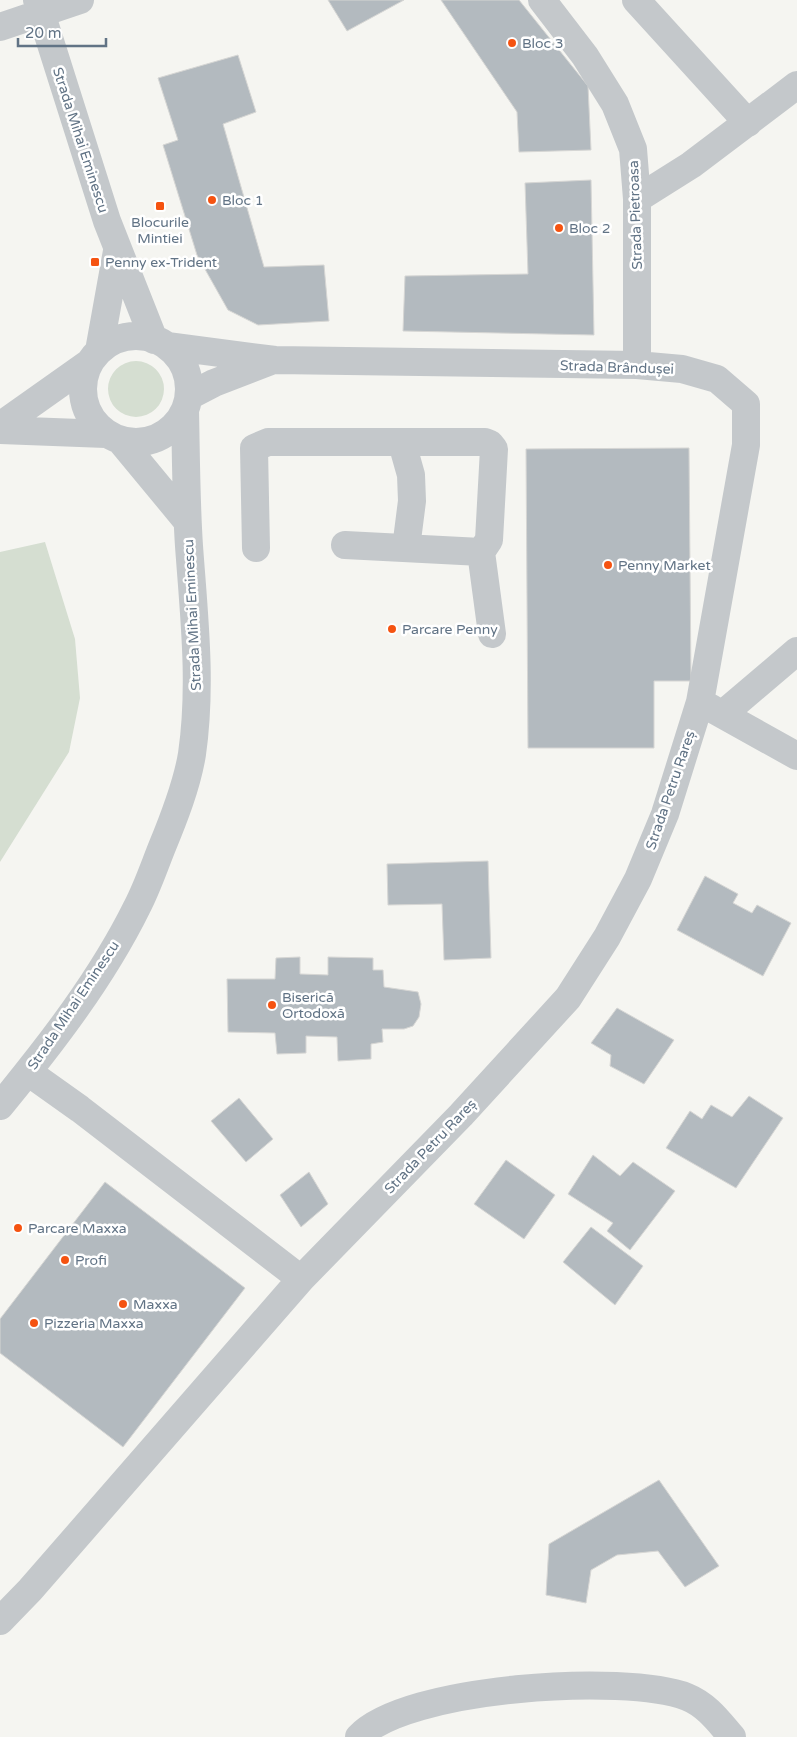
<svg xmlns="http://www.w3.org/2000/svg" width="797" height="1737" viewBox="0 0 797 1737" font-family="'Varela Round',sans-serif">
  <rect width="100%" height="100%" fill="#f5f5f1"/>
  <!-- green -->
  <path fill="#d5ded1" d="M108 389a28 28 0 1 1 56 0a28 28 0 1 1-56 0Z
    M45,542L75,639L80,698L69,752L0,862V552Z"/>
  <!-- building -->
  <path fill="#b3babf" stroke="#d6d6d4" d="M328,0H404L347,31Z
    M441,0H519L588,86L591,150L519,152L517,112Z
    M238,55L256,112L223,124L264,267L324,265L329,321L258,325L228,310L197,255L163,145L178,140L158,78Z
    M591,180L594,335L403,331L405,276L528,274L525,183Z
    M689,448L691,681H654V748H528L526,449Z
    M488,861L491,958L444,960L442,904L388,905L387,864Z
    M705,876L738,894L733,903L752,913L757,905L791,923L763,976L677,930Z
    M300,957V974L328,975V957L373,958V970H383L384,987L418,992L421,1004L419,1017L413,1026L404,1029H382L383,1042L371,1044V1059L338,1061L337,1037L306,1036V1053L277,1054L275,1033L228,1032L227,979H275L276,958Z
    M617,1008L674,1040L644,1084L610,1066L611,1055L591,1043Z
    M749,1096L783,1118L736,1188L666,1148L690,1111L702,1119L711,1105L732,1117Z
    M239,1098L273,1139L246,1162L211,1121Z
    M593,1155L620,1176L633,1162L675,1191L630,1250L607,1231L613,1223L568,1194Z
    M506,1160L555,1195L524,1239L474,1204Z
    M309,1172L328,1204L301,1227L280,1195Z
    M105,1182L245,1288L123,1447L0,1353V1319Z
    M591,1227L643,1266L615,1305L563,1262Z
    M659,1480L719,1566L685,1587L658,1551L617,1555L591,1570L586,1603L546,1595L549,1544Z"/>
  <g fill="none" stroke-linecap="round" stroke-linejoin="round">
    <!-- minor -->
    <path stroke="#c4c8cb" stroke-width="28" d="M37,0L107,221L154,340
      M542,0L585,56L615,104L633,149L637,199V365
      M636,0L748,123
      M0,27L80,0
      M637,199L691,165L797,85
      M83 389a53 53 0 1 1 106 0a53 53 0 1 1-106 0Z
      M99,351L117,251
      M189,396L214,383L271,361
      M0,426L89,363
      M0,430L106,434
      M120,440L187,521
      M402,443L411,475L412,501L406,548
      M256,548L254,448L268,442H485L490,444L494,449L489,540L481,552L345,545
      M481,552L492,634
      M700,702L797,756
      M723,714L797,651
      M28,1072L80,1109L301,1279
      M0,1106C51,1044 102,978 137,907C147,888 154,867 162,847C174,818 187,785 192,754C202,685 194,615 189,546C186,501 186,455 185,410
      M0,1621L30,1590L301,1279L461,1115L568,998L607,937L638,879L665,814L700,702L746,445V404L717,379L682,369L637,365L275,360L167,346
      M359,1737C405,1687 625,1673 687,1697C707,1705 719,1722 732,1737"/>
  </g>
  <!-- markers -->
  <g fill="#f55311" stroke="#fff" stroke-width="2">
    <circle cx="512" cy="43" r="5"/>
    <circle cx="212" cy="200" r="5"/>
    <rect x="155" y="201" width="10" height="10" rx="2.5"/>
    <circle cx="559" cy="228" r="5"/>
    <rect x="90" y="257" width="10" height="10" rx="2.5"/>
    <circle cx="608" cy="565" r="5"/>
    <circle cx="392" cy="629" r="5"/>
    <circle cx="272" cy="1005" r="5"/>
    <circle cx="18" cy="1228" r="5"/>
    <circle cx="65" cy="1260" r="5"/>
    <circle cx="123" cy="1304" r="5"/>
    <circle cx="34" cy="1323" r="5"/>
  </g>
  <g text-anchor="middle" stroke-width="5" stroke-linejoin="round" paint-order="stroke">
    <!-- poi labels -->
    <g font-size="14" fill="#617385" stroke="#fff" text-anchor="start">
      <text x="522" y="48">Bloc 3</text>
      <text x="222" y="205">Bloc 1</text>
      <text x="160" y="227" text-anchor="middle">Blocurile<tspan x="160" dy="16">Mintiei</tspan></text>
      <text x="569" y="233">Bloc 2</text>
      <text x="105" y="267">Penny ex-Trident</text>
      <text x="618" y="570">Penny Market</text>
      <text x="402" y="634">Parcare Penny</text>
      <text x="282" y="1002">Biserică<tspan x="282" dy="16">Ortodoxă</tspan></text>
      <text x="28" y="1233">Parcare Maxxa</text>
      <text x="75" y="1265">Profi</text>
      <text x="133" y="1309">Maxxa</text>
      <text x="44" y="1328">Pizzeria Maxxa</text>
    </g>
    <!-- street labels -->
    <g font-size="14" fill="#617385" stroke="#fff">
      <text transform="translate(81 140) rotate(72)" y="5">Strada Mihai Eminescu</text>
      <text transform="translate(635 215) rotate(-92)" y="5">Strada Pietroasa</text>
      <text transform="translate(617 367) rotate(2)" y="5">Strada Brândușei</text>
      <text transform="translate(192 615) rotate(-93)" y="5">Strada Mihai Eminescu</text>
      <text transform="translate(670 790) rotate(-71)" y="5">Strada Petru Rareș</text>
      <text transform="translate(73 1005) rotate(-56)" y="5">Strada Mihai Eminescu</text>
      <text transform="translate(430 1146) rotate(-46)" y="5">Strada Petru Rareș</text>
    </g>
  </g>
  <!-- scale -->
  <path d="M18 38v8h88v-8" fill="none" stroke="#617385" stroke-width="2.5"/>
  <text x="25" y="38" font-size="15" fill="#617385" stroke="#ffffff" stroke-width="4" paint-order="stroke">20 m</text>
</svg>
